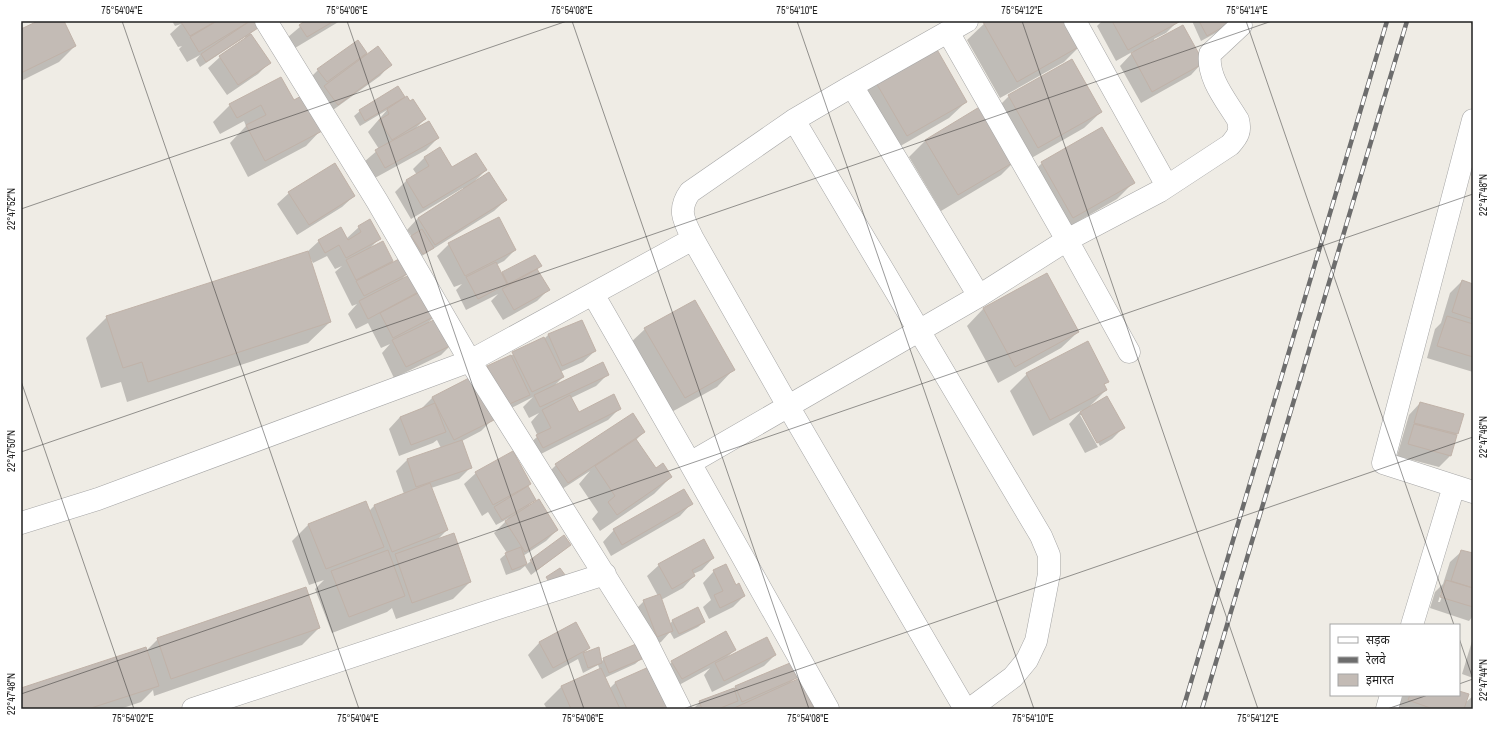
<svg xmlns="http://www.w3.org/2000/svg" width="1494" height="730" viewBox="0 0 1494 730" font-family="'Archivo Narrow','Noto Sans Devanagari',sans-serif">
  <rect width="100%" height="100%" fill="#efece5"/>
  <!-- shadow -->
  <path fill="#0003" fill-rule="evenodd" d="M40,21H63L75,46L59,62L21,81V31Z
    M172,21H252L256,28L250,34L269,63L258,74L227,95L208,68L220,57L246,39L245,37L200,67L196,60L200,55L187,62L179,49L182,46L178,47L170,34L181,24L175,26Z
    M307,21H340L295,48L288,37Z
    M987,21L1081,45L1064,62L1000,98L967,40Z
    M1102,21H1178L1166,33L1154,39L1155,41L1202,63L1191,75L1141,103L1120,66L1134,51L1116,61L1097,26Z
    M1192,21H1228L1223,29L1201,41Z
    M357,42L367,55L391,64L380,76L326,115L314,98L322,89L315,93L306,82L318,70Z
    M876,82L966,102L949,118L890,152L859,98Z
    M1009,96L1101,112L1084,128L1021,164L1018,158L1001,175L941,211L909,157L926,140L991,114Z
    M403,97L399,102L425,119L415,129L438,138L426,150L373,179L364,162L379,149L368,132L387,110L360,126L354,116L360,111Z
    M293,102L322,129L306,146L248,177L230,143L246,126L244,121L220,134L213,122L230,105Z
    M425,157L452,168L486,170L473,183L506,200L494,211L417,259L407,242L412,237L407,230L418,218L464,190L463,188L411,219L395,192L406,181L417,175L413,169Z
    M1042,163L1133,183L1117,199L1056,234L1025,180Z
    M289,193L354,196L342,207L297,235L277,204Z
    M359,227L380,238L369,249L383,243L393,263L410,271L402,279L421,290L415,296L436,315L426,325L452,344L441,355L394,378L382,353L390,344L381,348L368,323L356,329L348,314L357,304L352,306L335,272L342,266L335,269L327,256L313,263L309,256L330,322L308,343L127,402L121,382L101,388L86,338L107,317L307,252L319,241L340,229L346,239Z
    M449,244L515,250L504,261L496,265L501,274L535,256L540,266L537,270L548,290L537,301L503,320L491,301L498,294L466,310L456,290L462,284L454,287L437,256Z
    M1047,274L1078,332L1061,348L998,383L967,326L983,309Z
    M1462,281L1473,285V372L1427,358L1435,329L1441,323L1450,293Z
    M582,321L595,351L583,362L560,372L563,377L553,387L607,375L596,386L571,398L579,413L620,408L608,420L531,459L525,448L538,436L531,422L539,413L529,418L523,407L533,397L494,417L476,378L488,367L544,339L548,335Z
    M645,329L733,370L717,387L668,414L628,345Z
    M1027,374L1107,381L1103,386L1106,390L1088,408L1123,428L1112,439L1100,446L1083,415H1080L1098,447L1085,453L1069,424L1082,410L1033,436L1010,391Z
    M471,378L492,420L481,431L462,441L471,467L459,479L431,488L447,530L437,540L470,582L453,599L396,619L392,608L387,612L332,633L315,589L324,580L309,585L292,541L309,524L369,511L374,506L404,494L396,471L407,460L441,448L437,440L433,443L399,456L389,429L400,417L421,409L432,398Z
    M1420,403L1457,434L1455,436L1450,456L1439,467L1397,456L1409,415Z
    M644,432L636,440L655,469L671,477L654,494L600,531L592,519L598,512L579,484L590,471L556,493L545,476L556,465Z
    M476,473L530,484L527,487L535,499L529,505L557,530L546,541L523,556L526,565L531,561L570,545L531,575L525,566L520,570L506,575L500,559L507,553L494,533L509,518L496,525L488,512L482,516L464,484Z
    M691,504L680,516L611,556L603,542L614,530Z
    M1462,551L1473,554V616L1469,621L1430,608L1435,592L1443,584L1450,562ZM1441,593H1443L1440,602H1438Z
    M713,558L702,570L693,574L694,576L683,588L661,600L670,624L673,620L704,622L698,627L674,639L670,632L661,642L645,648L632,613L644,601L658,596L647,576L659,565Z
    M714,571L744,596L733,607L709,619L703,607L711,600L703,583Z
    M576,623L589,648L583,654L598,649L601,662L604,659H641L635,664L604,678L609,689L615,683L668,709H547L544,704L561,687L600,670L598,665L583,673L578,659L542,679L528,655L539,643Z
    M319,628L302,645L154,696L153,690L141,702L120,709H21V689L146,651L158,639Z
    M1473,638V678L1462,674Z
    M735,650L726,658L775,655L764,666L712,692L704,675L710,668L670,690L660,673L672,662Z
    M795,678L790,683L811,709L694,708L700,702L736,687Z
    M1459,692L1464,704L1473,696V709H1398L1403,695H1459Z"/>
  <!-- building -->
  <path fill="#c3bbb5" stroke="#c0b2a8" d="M38,21H64L76,46L21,73V29Z
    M183,21H216L190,36L181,22Z
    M217,21H250L199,52L190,37Z
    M250,21H253L258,28L206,62L201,54Z
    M305,21H334L307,37L299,25Z
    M985,21H1069L1082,45L1017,82L983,22Z
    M1112,21H1179V22L1128,50Z
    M1199,21H1229L1230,23L1207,36Z
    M1183,25L1204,63L1152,92L1131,53Z
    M251,34L271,63L238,85L219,56Z
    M358,40L367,53L327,82L317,69Z
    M378,46L392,65L338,105L324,86Z
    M935,46L967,102L907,136L875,81Z
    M1072,59L1102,112L1038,148L1008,95Z
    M281,77L294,100L305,94L324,130L265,161L246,125L266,115L261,105L237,118L229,104Z
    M398,86L405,97L365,121L359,110Z
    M407,96L410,101L413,99L426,119L392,140L379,120L389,114L387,109Z
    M986,103L1019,159L958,195L925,140Z
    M429,121L439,138L385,168L375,150Z
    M1102,127L1135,183L1073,218L1041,162Z
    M440,147L452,167L476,153L487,170L423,208L406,180L429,166L424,157Z
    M335,163L355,196L309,225L288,192Z
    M489,172L507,200L435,245L418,218Z
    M499,217L516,250L465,276L448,243Z
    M370,219L381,239L346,258L339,245L325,253L318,240L341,227L348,240L361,232L358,226Z
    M422,229L434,248L423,254L411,236Z
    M383,241L393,261L356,280L346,260Z
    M308,251L331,322L148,382L142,362L123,368L106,316Z
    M535,255L542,266L508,284L502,272Z
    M403,257L411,272L364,296L356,281Z
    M496,262L507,284L478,299L466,277Z
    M537,269L550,290L514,310L502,289Z
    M413,273L422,290L368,319L359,301Z
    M1047,273L1079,332L1015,367L983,308Z
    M1462,280L1473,284V319L1452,312Z
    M424,290L437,315L393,338L380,313Z
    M695,300L735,370L685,398L644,328Z
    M1447,316L1473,324V357L1437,346Z
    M440,317L454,344L406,367L392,340Z
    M582,320L596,351L562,366L548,334Z
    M544,337L564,377L532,392L512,352Z
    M1088,341L1109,382L1104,384L1107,390L1050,420L1026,373Z
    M511,355L530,395L505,406L487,366Z
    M603,362L609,375L540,407L534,395Z
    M471,377L494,420L454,440L432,397Z
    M614,394L621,409L543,448L536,435L551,428L542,410L570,395L579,412Z
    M1107,396L1125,428L1097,443L1080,412Z
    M1420,402L1464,414L1458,434L1414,423Z
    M435,403L446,432L411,445L400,417Z
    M633,413L645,432L568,483L555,464Z
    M1414,424L1457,435L1451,456L1408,444Z
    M636,439L656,468L663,463L672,477L617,515L608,502L615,496L595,466Z
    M462,440L472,468L416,487L407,459Z
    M513,451L531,484L493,505L475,472Z
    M430,483L448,530L392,552L374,505Z
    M528,486L536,500L502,520L494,507Z
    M684,489L693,504L622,545L613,529Z
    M539,499L558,530L525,552L505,521Z
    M366,501L384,547L326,569L308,524Z
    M454,533L471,582L412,603L395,554Z
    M564,535L571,545L537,570L530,560Z
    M704,539L714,558L692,570L695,576L672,589L658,564Z
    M521,547L527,564L512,570L505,553Z
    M388,550L405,596L349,617L331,571Z
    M1461,550L1473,553V588L1451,581Z
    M726,564L736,585L739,583L745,596L720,608L714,595L723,591L713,570Z
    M560,568L568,579L554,589L546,577Z
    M1446,580L1473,588V607L1440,597Z
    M306,587L320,628L171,679L157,638Z
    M660,594L673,631L657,637L643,600Z
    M698,607L705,622L679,634L672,620Z
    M576,622L590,648L553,668L539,642Z
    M726,631L736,650L682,679L671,661Z
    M767,637L776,655L724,681L715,663Z
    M636,644L642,659L609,673L603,658Z
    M146,647L159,686L88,709H21V688Z
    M599,647L602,663L588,668L583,653Z
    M790,663L797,678L742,702L735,686Z
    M651,666L669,709H627L615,682Z
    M601,668L620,709H571L561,686Z
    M800,678L814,708L812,709H732Z
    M734,688L738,701L718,709H702L699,701Z
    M1459,691L1469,694L1464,709H1433L1408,700L1410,695H1459Z"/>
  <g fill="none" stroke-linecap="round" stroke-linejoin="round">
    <!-- minor casing -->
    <g stroke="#a6a6a6" stroke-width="23">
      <path id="minor" d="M266,21L377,201L470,361L646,641L680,709
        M1075,21L1167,186
        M948,32L1067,240L1129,352
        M852,86L967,21
        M794,120L1041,536L1049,555V574L1036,641L1027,660L1013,677L970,709
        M1473,120L1383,463L1473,492
        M693,239L788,406L965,709
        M979,296L1067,240L1160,191L1230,145C1238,136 1241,131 1238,120C1226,100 1207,78 1210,54L1241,25
        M690,463L828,709
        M21,523L98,499L470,361L693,239C684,221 677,210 690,192L794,120L852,86L979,296L690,463L593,294
        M1412,625L1454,486
        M193,709L489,611L605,574
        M1387,709L1391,695"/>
    </g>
    <!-- minor -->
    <use href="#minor" stroke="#fff" stroke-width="22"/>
    <!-- rail casing -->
    <g stroke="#6d6d6d" stroke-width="4.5">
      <path id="rail" d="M1183,709L1387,21
        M1202,709L1407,21"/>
    </g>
    <!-- rail -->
    <use href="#rail" stroke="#fff" stroke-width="3" stroke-dasharray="9" stroke-linecap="butt"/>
  </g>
  <!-- ticks -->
  <path fill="none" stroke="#1f1f1f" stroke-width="1" stroke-opacity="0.45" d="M122,21L359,709M347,21L584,709M572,21L809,709M797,21L1034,709M1022,21L1258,709M1246,21L1454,625M1471,21L1473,26M21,209L567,21M21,381L134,709M21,452L1272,21M1459,638L1473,679M1459,684L1473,679M21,694L1473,194M683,709L1473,437M1387,709L1428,695"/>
  <!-- border -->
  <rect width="1494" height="730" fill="none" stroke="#ffffff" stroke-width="44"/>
  <!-- legend -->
  <rect x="1330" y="624" width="130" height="72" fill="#ffffff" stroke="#a5a5a5"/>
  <rect x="1338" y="637" width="20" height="6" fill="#ffffff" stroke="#a5a5a5"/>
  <text x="1366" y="644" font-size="12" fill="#1f1f1f">सड़क</text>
  <rect x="1338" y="657" width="20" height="6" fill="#6d6d6d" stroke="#a5a5a5"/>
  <text x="1366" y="664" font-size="12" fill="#1f1f1f">रेलवे</text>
  <rect x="1338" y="674" width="20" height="12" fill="#c3bbb5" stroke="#a5a5a5"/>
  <text x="1366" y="684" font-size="12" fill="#1f1f1f">इमारत</text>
  <rect x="22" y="22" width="1450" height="686" fill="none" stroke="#1f1f1f" stroke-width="1.5"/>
  <g font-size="10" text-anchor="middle" fill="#1f1f1f">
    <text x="122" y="14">75°54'04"E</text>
    <text x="347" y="14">75°54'06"E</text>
    <text x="572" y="14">75°54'08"E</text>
    <text x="797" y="14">75°54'10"E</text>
    <text x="1022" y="14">75°54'12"E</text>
    <text x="1247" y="14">75°54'14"E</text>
    <text transform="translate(1483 195) rotate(-90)" y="4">22°47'48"N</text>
    <text transform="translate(11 209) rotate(-90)" y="4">22°47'52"N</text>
    <text transform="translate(1483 437) rotate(-90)" y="4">22°47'46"N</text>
    <text transform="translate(11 451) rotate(-90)" y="4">22°47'50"N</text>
    <text transform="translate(1483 680) rotate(-90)" y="4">22°47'44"N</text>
    <text transform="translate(11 694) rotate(-90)" y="4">22°47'48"N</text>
    <text x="133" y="722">75°54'02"E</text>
    <text x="358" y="722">75°54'04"E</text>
    <text x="583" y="722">75°54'06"E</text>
    <text x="808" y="722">75°54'08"E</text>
    <text x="1033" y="722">75°54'10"E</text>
    <text x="1258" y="722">75°54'12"E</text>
  </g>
</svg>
